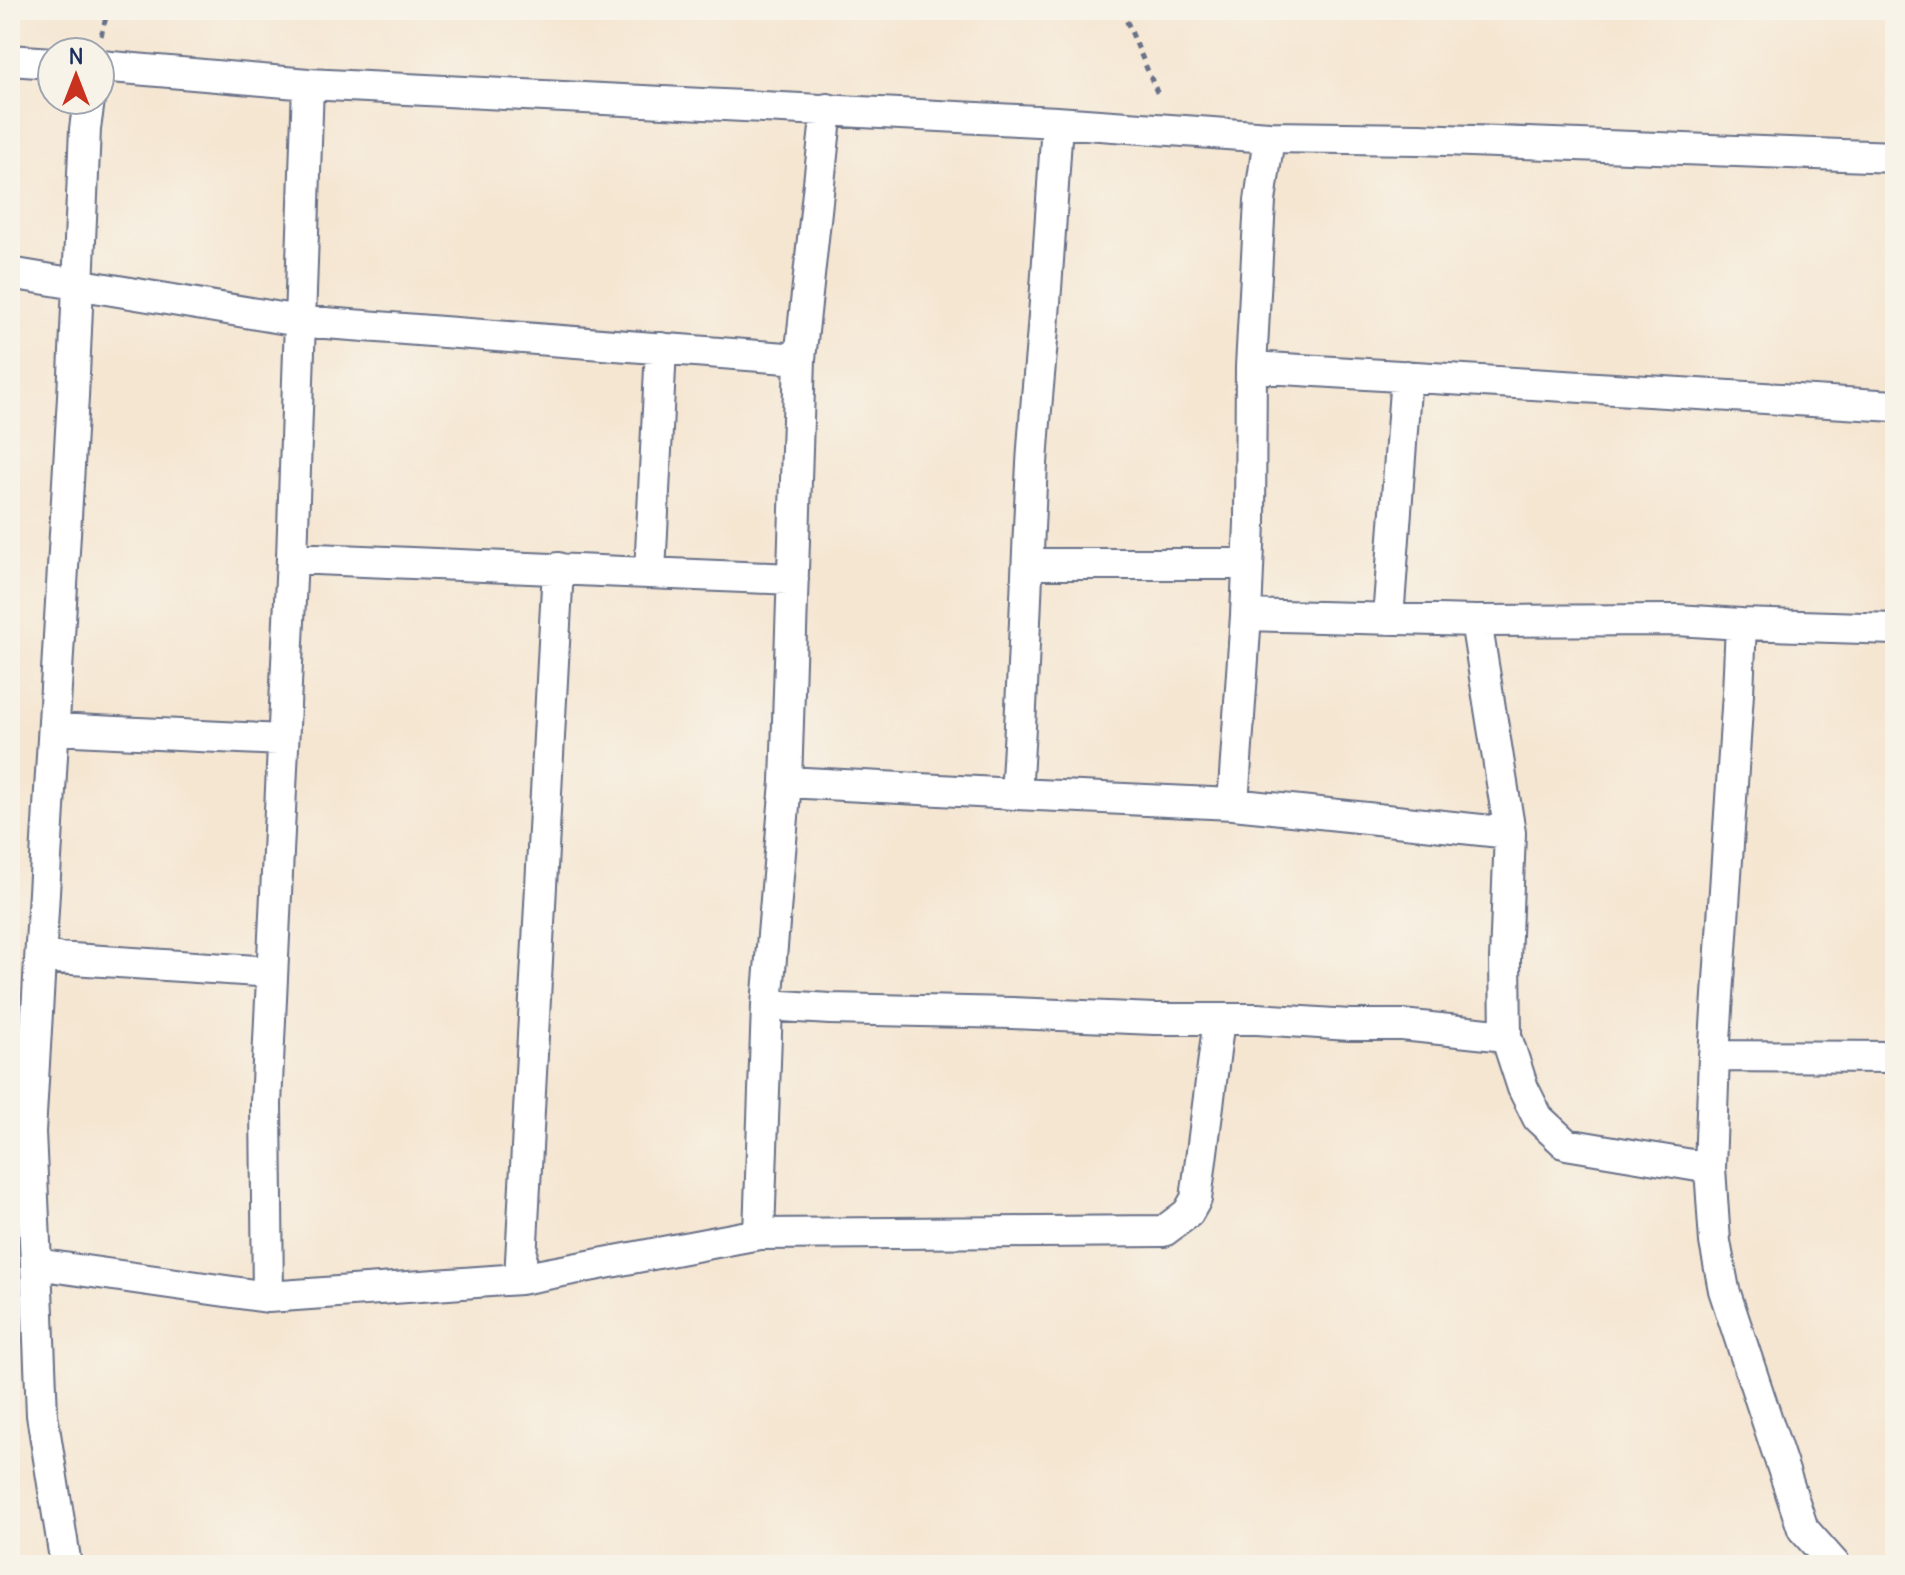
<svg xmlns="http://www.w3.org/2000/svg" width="1905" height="1575" viewBox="0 0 1905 1575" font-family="Delius,sans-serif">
  <rect width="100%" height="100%" fill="#f7f3e8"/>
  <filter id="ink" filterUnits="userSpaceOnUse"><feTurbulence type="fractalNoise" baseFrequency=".0125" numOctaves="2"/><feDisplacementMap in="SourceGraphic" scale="16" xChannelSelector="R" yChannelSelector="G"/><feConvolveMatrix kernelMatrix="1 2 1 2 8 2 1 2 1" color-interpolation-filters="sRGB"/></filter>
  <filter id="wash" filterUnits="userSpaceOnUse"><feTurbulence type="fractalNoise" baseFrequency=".006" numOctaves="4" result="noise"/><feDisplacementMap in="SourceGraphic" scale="32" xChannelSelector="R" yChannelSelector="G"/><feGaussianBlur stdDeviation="1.8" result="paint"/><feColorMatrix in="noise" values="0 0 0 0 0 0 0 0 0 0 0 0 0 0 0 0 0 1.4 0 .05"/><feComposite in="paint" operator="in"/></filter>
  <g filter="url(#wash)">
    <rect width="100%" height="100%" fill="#f5e6d2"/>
  </g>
  <g filter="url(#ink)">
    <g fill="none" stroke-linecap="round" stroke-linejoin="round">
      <!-- street casing -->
      <g stroke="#676f87" stroke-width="34">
        <path id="street" d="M10,60L52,63
          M100,66L308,84L1057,122L1269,137L1419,139L1895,157
          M89,100L85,129L73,397L30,1132L36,1264L268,1297L520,1279L759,1234L1164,1231L1188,1213L1196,1199L1219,1019
          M1269,137L1260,201L1251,367L1250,523L1246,615L1476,621L1677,620L1741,624L1738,693L1714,1056L1710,1168L1715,1242L1724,1290L1803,1529L1835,1565
          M10,273L299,321L800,359
          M1251,367L1895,406
          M292,558L793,579
          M1028,564H1248
          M650,573L661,348
          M1388,619L1406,376
          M1741,624L1895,629
          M54,729L283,740
          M786,782L1016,794C1023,691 1026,588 1031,485C1033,428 1040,372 1044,315C1049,251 1053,186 1057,122
          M1016,794L1233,804L1510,833
          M1233,804L1246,615
          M41,957L272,972
          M767,1005L830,1009L1012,1013L1155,1019H1257L1350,1025H1402L1506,1036L1505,960L1510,833L1476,621
          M1506,1036L1523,1088L1538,1118L1566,1144L1710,1168
          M1714,1056L1895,1057
          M759,1234L767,1005L786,782L800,359L827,109
          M36,1264L42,1415L66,1565
          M520,1279L558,568
          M268,1297L266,1104L292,558L308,84"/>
      </g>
      <!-- path -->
      <path stroke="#676f87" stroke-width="5" stroke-dasharray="6 6" stroke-linecap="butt" d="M1122,10L1159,97
        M101,36L108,10"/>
      <!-- street -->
      <use href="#street" stroke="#fff" stroke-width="30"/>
    </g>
  </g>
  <!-- margin -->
  <rect width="1905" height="1575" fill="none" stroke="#f7f3e8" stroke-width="40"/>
  <!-- north arrow -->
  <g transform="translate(76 76)"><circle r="38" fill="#f7f3e8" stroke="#9fa5b1" stroke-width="2"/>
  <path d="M0-6L14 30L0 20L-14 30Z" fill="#c8321e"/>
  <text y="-12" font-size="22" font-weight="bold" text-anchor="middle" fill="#1b2f5e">N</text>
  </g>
</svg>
